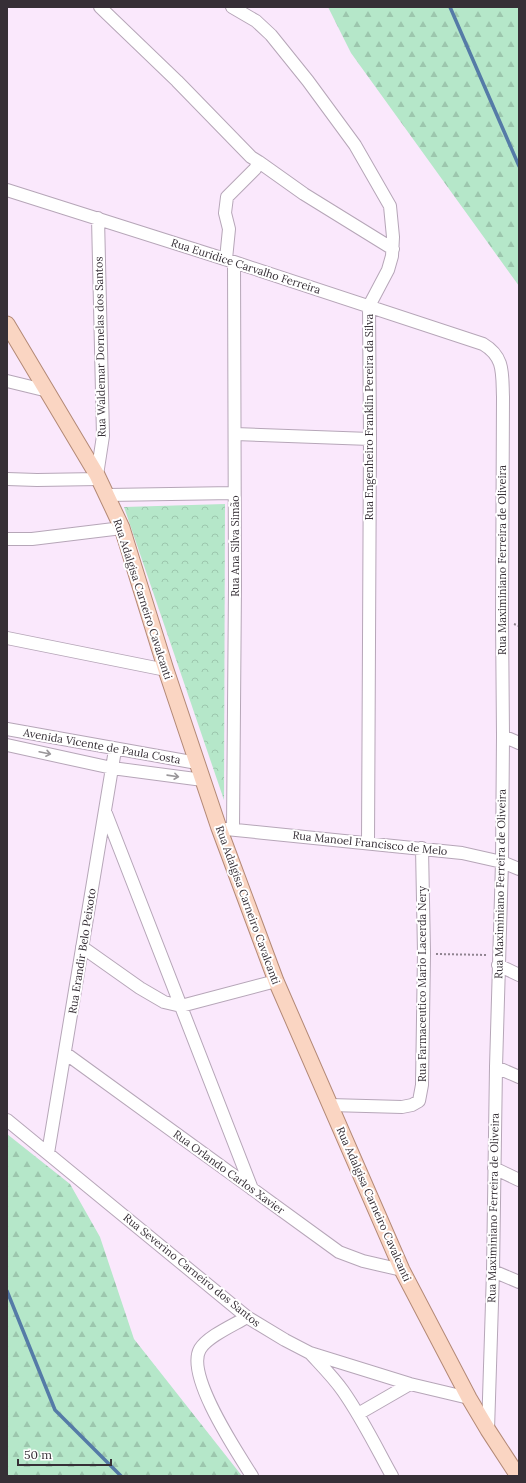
<svg xmlns="http://www.w3.org/2000/svg" width="526" height="1483" viewBox="0 0 526 1483" font-family="Lora,serif">
  <defs>
    <pattern id="forest-firs" width="22" height="20" patternUnits="userSpaceOnUse"><rect width="22" height="20" fill="#b5e7c9"/><path d="M5 1l3.5 6h-7zM16 11l3.5 6h-7z" fill="#9cc6ad"/></pattern>
    <pattern id="park-crowns" width="20" height="18" patternUnits="userSpaceOnUse"><rect width="20" height="18" fill="#b5e7c9"/><path d="M2 6a3 3 0 1 1 6 0M12 15a3 3 0 1 1 6 0" fill="none" stroke="#9cc6ad"/></pattern>
  </defs>
  <rect width="100%" height="100%" fill="#fae8fc"/>
  <!-- forest -->
  <path fill="url(#forest-firs)" d="M328,7H519V286L351,53Z
    M7,1134L70,1184L100,1237L134,1339L242,1476H7Z"/>
  <!-- park -->
  <path fill="url(#park-crowns)" d="M225,504L224,800L124,507Z"/>
  <g fill="none" stroke-linecap="round" stroke-linejoin="round">
    <!-- stream -->
    <path stroke="#557ba7" stroke-width="3.5" d="M450,7L519,166
      M7,1291L55,1410L121,1476"/>
    <!-- minor casing -->
    <g stroke="#b6a6b8" stroke-width="14">
      <path id="minor" d="M100,7L177,81L251,157L259,162L255,169L227,197L225,213L229,229L226,259
        M232,7L256,21L271,35L308,81L355,145L390,206L393,237L392,256L388,270L369,306L370,439L368,843
        M259,162L304,194L393,249
        M7,190L234,262L483,344C505,357 502,374 503,397L502,618L503,736L502,862L496,1067L493,1271L488,1430
        M7,381L48,391
        M235,434L370,439
        M97,475L103,436L98,218
        M7,479L37,480L99,479
        M107,495L234,493
        M7,539H32L122,528
        M7,638L166,670
        M7,729L197,763
        M503,736L519,743
        M7,745L112,768L203,780
        M105,811L252,1189
        M226,829L462,853L502,862L519,869
        M233,829L235,586L234,262
        M82,947L140,988L164,1002L181,1006L276,981
        M498,965L519,975
        M65,1053L339,1252L363,1261L402,1270
        M496,1067L519,1077
        M330,1105L402,1107L412,1105L419,1101L422,1085L424,953L422,848
        M7,1120L247,1317L285,1340L310,1353L410,1384L469,1398
        M48,1153L115,750
        M494,1168L519,1180
        M493,1271L519,1282
        M247,1317C234,1325 208,1336 200,1349C185,1375 237,1452 252,1476
        M311,1354C322,1366 334,1378 343,1391C362,1418 376,1447 392,1476
        M358,1414L410,1384"/>
    </g>
    <!-- major casing -->
    <g stroke="#b38976" stroke-width="17">
      <path id="major" d="M7,324L97,475L122,528L166,670L219,828L276,981L402,1270L469,1398L488,1430L518,1476"/>
    </g>
    <!-- path -->
    <path stroke="#8f8390" stroke-width="2" stroke-dasharray="2 2" stroke-linecap="butt" d="M514,624L519,626
      M436,954L488,955"/>
    <!-- minor -->
    <use href="#minor" stroke="#fff" stroke-width="12"/>
    <!-- major -->
    <use href="#major" stroke="#fad5c2" stroke-width="15"/>
  </g>
  <!-- one-way arrows -->
  <defs><path id="oneway-shaft" d="M-6 0H5M1.5-3L5.5 0L1.5 3" fill="none" stroke-width="1.6" stroke-linecap="round" stroke-linejoin="round"/></defs>
  <g stroke="#9a979a">
    <use href="#oneway-shaft" transform="translate(45 753) rotate(12)"/>
    <use href="#oneway-shaft" transform="translate(173 776) rotate(8)"/>
  </g>
  <g text-anchor="middle" stroke-width="4" stroke-linejoin="round" paint-order="stroke">
    <!-- street labels -->
    <g font-size="11" fill="#362f36" stroke="#fff">
      <text transform="translate(246 266) rotate(18)" y="4">Rua Euridice Carvalho Ferreira</text>
      <text transform="translate(100 347) rotate(-91)" y="4">Rua Waldemar Dornelas dos Santos</text>
      <text transform="translate(369 417) rotate(-90)" y="4">Rua Engenheiro Franklin Pereira da Silva</text>
      <text transform="translate(235 546) rotate(-90)" y="4">Rua Ana Silva Simão</text>
      <text transform="translate(502 560) rotate(-90)" y="4">Rua Maximiniano Ferreira de Oliveira</text>
      <text transform="translate(143 599) rotate(72)" y="4">Rua Adalgisa Carneiro Cavalcanti</text>
      <text transform="translate(102 746) rotate(10)" y="4">Avenida Vicente de Paula Costa</text>
      <text transform="translate(370 843) rotate(6)" y="4">Rua Manoel Francisco de Melo</text>
      <text transform="translate(500 884) rotate(-89)" y="4">Rua Maximiniano Ferreira de Oliveira</text>
      <text transform="translate(248 905) rotate(70)" y="4">Rua Adalgisa Carneiro Cavalcanti</text>
      <text transform="translate(82 951) rotate(-81)" y="4">Rua Erandir Belo Peixoto</text>
      <text transform="translate(422 984) rotate(-90)" y="4">Rua Farmaceutico Mario Lacerda Nery</text>
      <text transform="translate(229 1172) rotate(36)" y="4">Rua Orlando Carlos Xavier</text>
      <text transform="translate(374 1204) rotate(66)" y="4">Rua Adalgisa Carneiro Cavalcanti</text>
      <text transform="translate(493 1208) rotate(-89)" y="4">Rua Maximiniano Ferreira de Oliveira</text>
      <text transform="translate(192 1270) rotate(39)" y="4">Rua Severino Carneiro dos Santos</text>
    </g>
  </g>
  <!-- border -->
  <rect width="526" height="1483" fill="none" stroke="#362f36" stroke-width="16"/>
  <!-- scale -->
  <path d="M18 1459v6h93v-6" fill="none" stroke="#362f36" stroke-width="2"/>
  <text x="24" y="1459" font-size="12" fill="#362f36" stroke="#ffffff" stroke-width="3" paint-order="stroke">50 m</text>
</svg>
